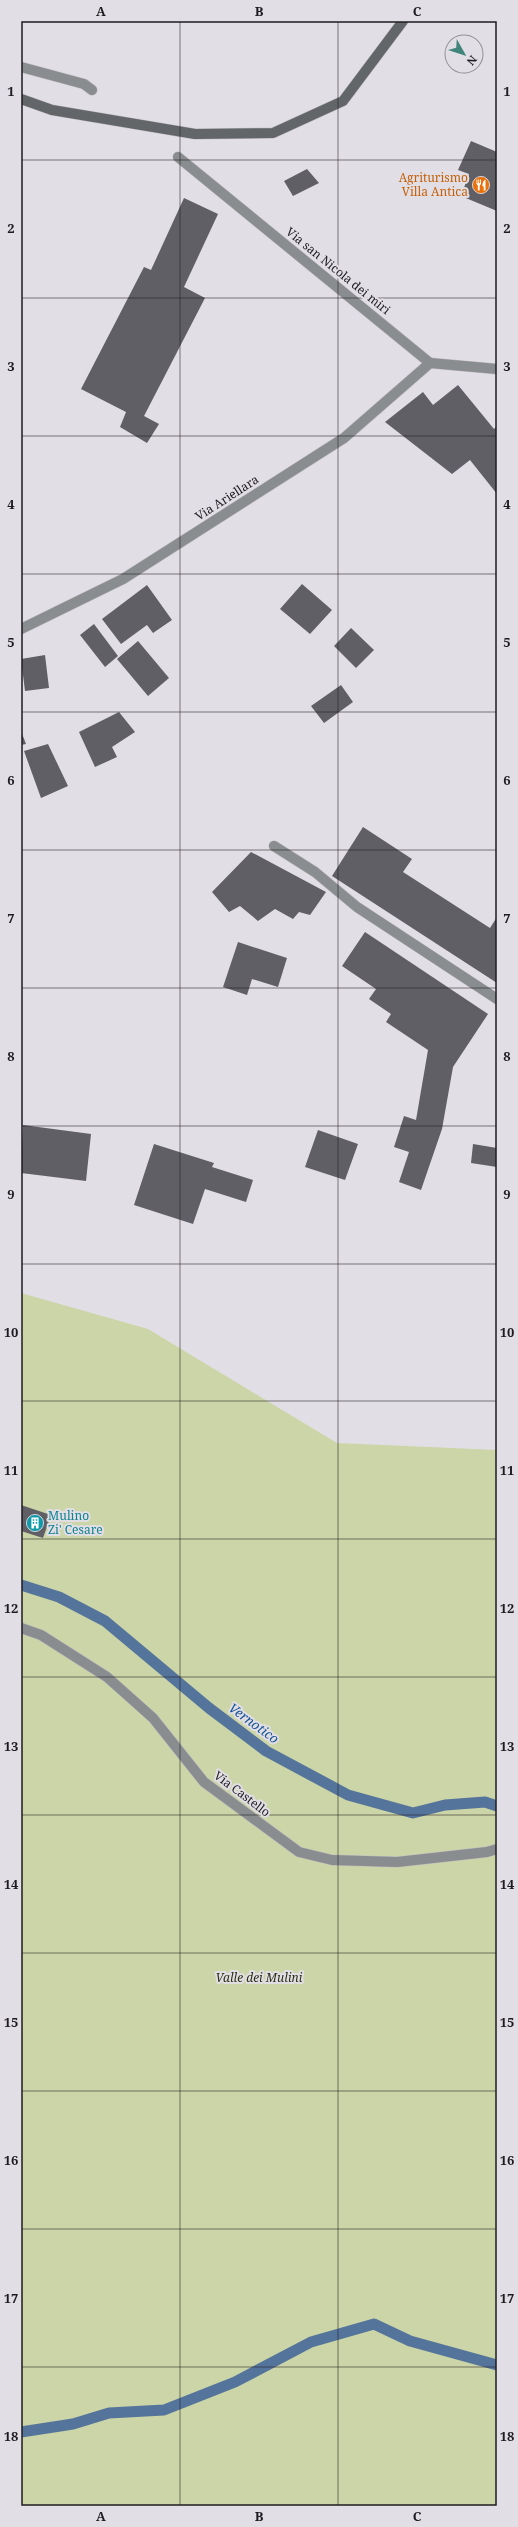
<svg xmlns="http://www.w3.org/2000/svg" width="518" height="2527" viewBox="0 0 518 2527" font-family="'Noto Serif',serif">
  <rect width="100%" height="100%" fill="#e2dee5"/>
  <!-- green -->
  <path fill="#cbd5a7" d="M21,1293L148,1329L337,1443L497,1450V2506H21Z"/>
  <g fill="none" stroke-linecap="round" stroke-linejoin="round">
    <!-- stream -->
    <path stroke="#55749c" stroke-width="11" d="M21,1585L59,1597L105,1621L209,1708L266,1751L348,1795L413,1813L445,1805L485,1802L497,1806
      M21,2432L73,2424L109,2413L164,2410L235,2382L311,2342L374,2324L410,2341L497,2365"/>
  </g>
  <!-- building -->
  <path fill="#605f66" d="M471,141L497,152V211L461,196L469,174L458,170Z
    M307,169L319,183L293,196L284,181Z
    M184,198L218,214L184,287L205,298L144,416L159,424L147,443L120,427L126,412L81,389L144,267L151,270Z
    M458,385L494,429L497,426V494L470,460L452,474L385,422L423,392L433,405Z
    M302,584L332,610L310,634L280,609Z
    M147,585L172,620L153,633L147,625L121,644L102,619Z
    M94,624L118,656L105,667L80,635Z
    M351,628L374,650L356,668L334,646Z
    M138,641L169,678L148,696L117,659Z
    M45,655L49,688L25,691L21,659Z
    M341,685L353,702L324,723L311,706Z
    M119,712L135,732L112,747L117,757L95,767L79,732Z
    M21,731L26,744L21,745Z
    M48,744L68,786L41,798L24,751Z
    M363,827L412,859L403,872L490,928L497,917V983L332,876Z
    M251,852L326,892L310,915L299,912L293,919L275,909L258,921L240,906L229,912L212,892Z
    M365,932L488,1014L453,1067L442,1129L421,1190L399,1182L409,1152L394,1147L404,1116L416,1120L428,1050L386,1022L391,1014L369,999L376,989L342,966Z
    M238,942L287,958L278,987L252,979L247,995L223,987Z
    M23,1125L91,1134L86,1181L21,1173Z
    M318,1130L358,1144L345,1180L305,1167Z
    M154,1144L214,1163L212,1167L253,1180L246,1202L205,1189L193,1224L134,1205Z
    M473,1144L497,1148V1167L471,1163Z
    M21,1505L51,1515L43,1538L21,1531Z"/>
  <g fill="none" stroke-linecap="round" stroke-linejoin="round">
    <!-- service casing -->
    <g stroke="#bfbbc1" stroke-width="11">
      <path id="service" d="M21,67L84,84L92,90
        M178,157L430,363"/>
    </g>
    <!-- minor casing -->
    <g stroke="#bfbbc1" stroke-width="11">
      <path id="minor" d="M21,629L123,579L344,438L430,363L497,369
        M274,846L315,872L357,907L497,999
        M21,1628L41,1635L107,1677L153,1718L204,1782L299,1852L332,1860L397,1862L487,1852L497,1849"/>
    </g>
    <!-- secondary casing -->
    <g stroke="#bfbbc1" stroke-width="11">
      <path id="secondary" d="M21,99L52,110L195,134L273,133L343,101L403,21"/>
    </g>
    <!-- service -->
    <use href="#service" stroke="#8a8d8f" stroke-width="10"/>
    <!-- minor -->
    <use href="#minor" stroke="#8a8d8f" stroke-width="10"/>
    <!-- secondary -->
    <use href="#secondary" stroke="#626669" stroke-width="10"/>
  </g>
  <!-- grid -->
  <path fill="none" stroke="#1e1c1f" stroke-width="1" stroke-opacity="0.55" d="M180,21V2506M338,21V2506M21,160H497M21,298H497M21,436H497M21,574H497M21,712H497M21,850H497M21,988H497M21,1126H497M21,1264H497M21,1401H497M21,1539H497M21,1677H497M21,1815H497M21,1953H497M21,2091H497M21,2229H497M21,2367H497"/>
  <!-- icons -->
  <defs>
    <g id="restaurant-disc" transform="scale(0.9)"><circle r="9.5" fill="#e8710a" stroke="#e2dee5"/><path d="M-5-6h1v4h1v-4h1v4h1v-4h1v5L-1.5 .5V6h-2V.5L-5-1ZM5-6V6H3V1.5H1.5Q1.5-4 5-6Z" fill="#fff"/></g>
    <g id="building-disc" transform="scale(0.9)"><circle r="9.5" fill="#0f9aa8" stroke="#e2dee5"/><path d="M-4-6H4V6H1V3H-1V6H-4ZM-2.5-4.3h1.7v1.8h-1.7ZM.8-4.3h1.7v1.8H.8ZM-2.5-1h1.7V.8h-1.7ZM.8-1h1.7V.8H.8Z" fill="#fff"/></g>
  </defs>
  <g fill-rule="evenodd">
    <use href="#restaurant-disc" x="481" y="185"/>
    <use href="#building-disc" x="35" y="1523"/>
  </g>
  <g text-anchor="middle" stroke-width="4" stroke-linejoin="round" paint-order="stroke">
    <!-- food labels -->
    <g font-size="12" fill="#c56008" stroke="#e2dee5" text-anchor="end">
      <text x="468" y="182">Agriturismo<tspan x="468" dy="14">Villa Antica</tspan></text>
    </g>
    <!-- street labels -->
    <g font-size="12" fill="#1e1c1f" stroke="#e2dee5">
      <text transform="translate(338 271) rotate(39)" y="4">Via san Nicola dei miri</text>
      <text transform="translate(227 498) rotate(-33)" y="4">Via Ariellara</text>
      <text transform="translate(242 1794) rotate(37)" y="4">Via Castello</text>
    </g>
    <!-- culture labels -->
    <g font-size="12" fill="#0d838f" stroke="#e2dee5" text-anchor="start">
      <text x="48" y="1520">Mulino<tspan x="48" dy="14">Zi' Cesare</tspan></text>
    </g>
    <!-- park labels -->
    <g font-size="12" font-style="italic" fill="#2b3010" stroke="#e2dee5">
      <text x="259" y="1982">Valle dei Mulini</text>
    </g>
    <!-- water labels -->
    <g font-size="13" font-style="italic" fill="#125396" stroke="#e2dee5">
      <text transform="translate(254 1723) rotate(36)" y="5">Vernotico</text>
    </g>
  </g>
  <!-- border -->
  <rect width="518" height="2527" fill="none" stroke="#e2dee5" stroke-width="44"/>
  <!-- north arrow -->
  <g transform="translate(464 54) rotate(129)"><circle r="19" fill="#e2dee5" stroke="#949096"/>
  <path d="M0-3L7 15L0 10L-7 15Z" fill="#40857b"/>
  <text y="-6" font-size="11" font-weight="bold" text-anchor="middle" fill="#1e1c1f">N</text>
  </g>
  <rect x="22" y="22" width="474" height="2483" fill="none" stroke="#1e1c1f" stroke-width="1.5"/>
  <g font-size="13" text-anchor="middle" font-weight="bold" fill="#1e1c1f">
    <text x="101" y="16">A</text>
    <text x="259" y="16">B</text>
    <text x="417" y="16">C</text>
    <text x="11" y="96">1</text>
    <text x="507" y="96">1</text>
    <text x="11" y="233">2</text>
    <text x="507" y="233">2</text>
    <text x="11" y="371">3</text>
    <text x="507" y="371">3</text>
    <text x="11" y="509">4</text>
    <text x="507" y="509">4</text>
    <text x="11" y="647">5</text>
    <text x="507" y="647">5</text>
    <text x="11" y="785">6</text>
    <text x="507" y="785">6</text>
    <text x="11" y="923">7</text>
    <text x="507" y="923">7</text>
    <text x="11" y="1061">8</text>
    <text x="507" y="1061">8</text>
    <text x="11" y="1199">9</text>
    <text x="507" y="1199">9</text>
    <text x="11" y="1337">10</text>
    <text x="507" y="1337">10</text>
    <text x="11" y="1475">11</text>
    <text x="507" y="1475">11</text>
    <text x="11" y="1613">12</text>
    <text x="507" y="1613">12</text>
    <text x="11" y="1751">13</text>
    <text x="507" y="1751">13</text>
    <text x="11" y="1889">14</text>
    <text x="507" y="1889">14</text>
    <text x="11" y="2027">15</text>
    <text x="507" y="2027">15</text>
    <text x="11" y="2165">16</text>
    <text x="507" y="2165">16</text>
    <text x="11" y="2303">17</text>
    <text x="507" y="2303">17</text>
    <text x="11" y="2441">18</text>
    <text x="507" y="2441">18</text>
    <text x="101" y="2521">A</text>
    <text x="259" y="2521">B</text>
    <text x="417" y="2521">C</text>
  </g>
</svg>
